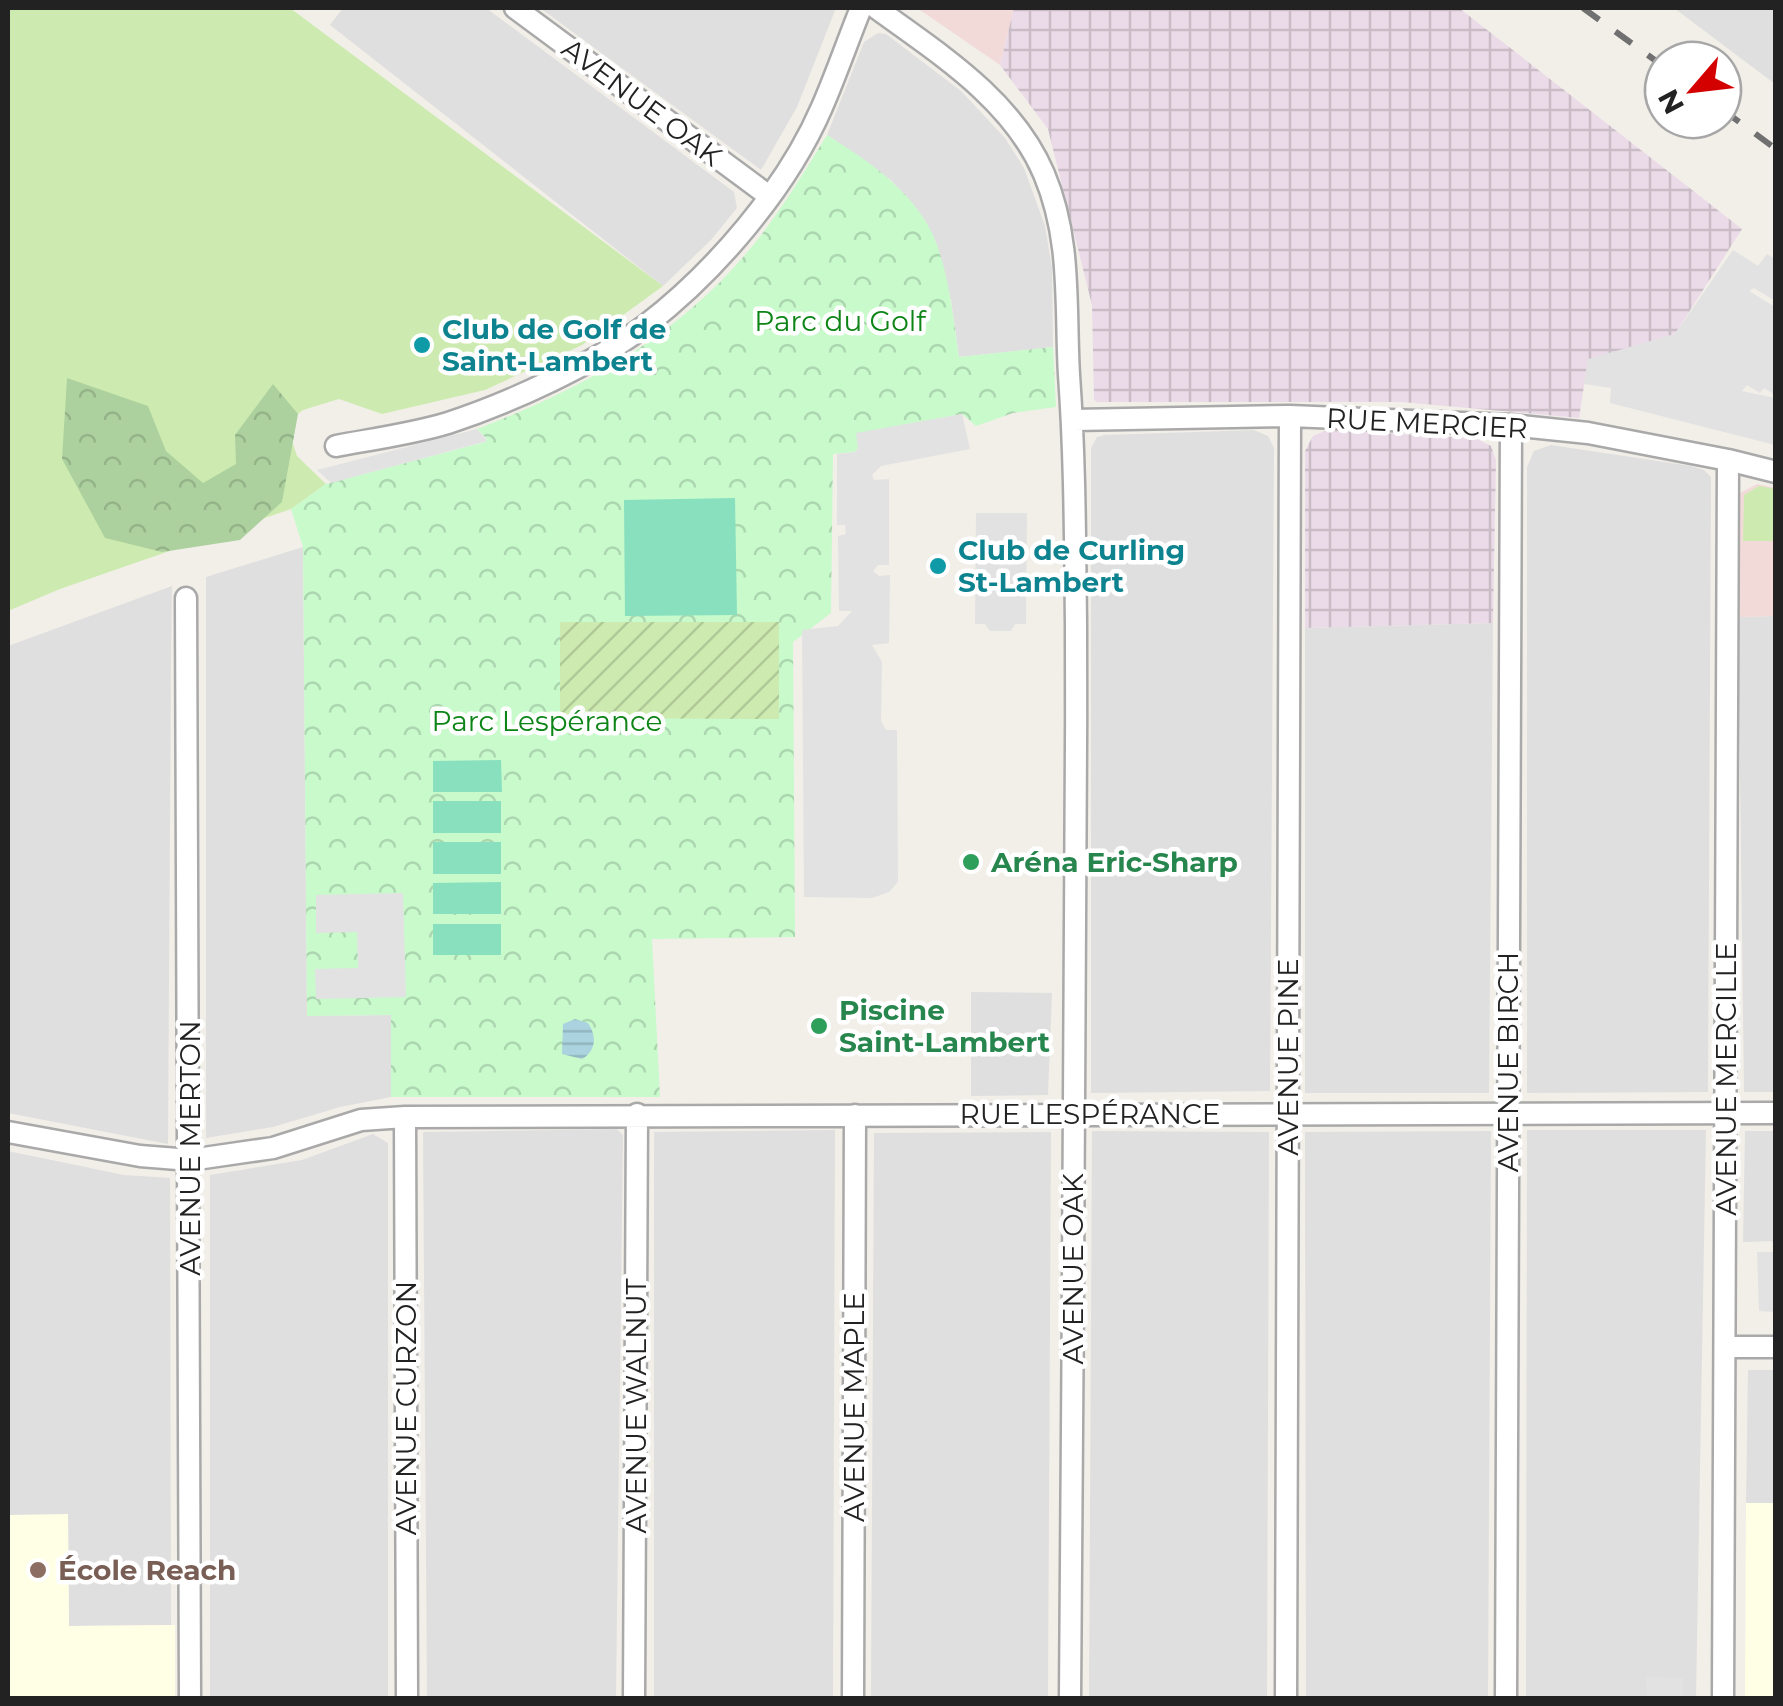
<svg xmlns="http://www.w3.org/2000/svg" width="1783" height="1706" viewBox="0 0 1783 1706" font-family="Montserrat,sans-serif">
  <defs>
    <pattern id="industrial-grid" width="8" height="8" patternUnits="userSpaceOnUse" patternTransform="scale(2.5)"><rect width="8" height="8" fill="#ebdbe8"/><path d="M0 4h8M4 0v8" fill="none" stroke="#c9bcc7"/></pattern>
    <pattern id="forest-crowns" width="20" height="18" patternUnits="userSpaceOnUse" patternTransform="scale(2.5)"><rect width="20" height="18" fill="#add19e"/><path d="M2 6a3 3 0 1 1 6 0M12 15a3 3 0 1 1 6 0" fill="none" stroke="#95b388"/></pattern>
    <pattern id="park-crowns" width="20" height="18" patternUnits="userSpaceOnUse" patternTransform="scale(2.5)"><rect width="20" height="18" fill="#c8facc"/><path d="M2 6a3 3 0 1 1 6 0M12 15a3 3 0 1 1 6 0" fill="none" stroke="#acd6af"/></pattern>
    <pattern id="garden-furrows" width="10" height="10" patternUnits="userSpaceOnUse" patternTransform="scale(2.5)"><rect width="10" height="10" fill="#cdebb0"/><path d="M-1 1l2-2M0 10L10 0M9 11l2-2" fill="none" stroke="#b0c997"/></pattern>
    <pattern id="water-rules" width="6" height="5" patternUnits="userSpaceOnUse" patternTransform="scale(2.5)"><rect width="6" height="5" fill="#aad3df"/><path d="M0 2.5h6" fill="none" stroke="#92b5bf"/></pattern>
  </defs>
  <rect width="100%" height="100%" fill="#f2efe9"/>
  <!-- residential -->
  <path fill="#e0dfdf" d="M343,8H486L734,192L737,208L711,240L663,286L330,25Z
    M540,8H836L797,107L761,170Z
    M1674,8H1775V84Z
    M878,33L886,34L961,91L1005,138L1024,168L1045,226L1052,268L1053,347L959,357L951,300L932,234L892,181L827,135L864,42Z
    M1254,430L1268,436L1274,448L1270,1091L1091,1093V448L1097,437L1105,435Z
    M1551,445L1691,466L1704,470L1711,477L1708,1092L1527,1093V467L1534,451Z
    M303,547L307,1016L391,1015V1097L340,1107L273,1127L206,1138V577Z
    M172,586L171,661L168,1144L8,1113V646Z
    M1775,616V1092H1744L1738,617Z
    M1493,623L1489,1093H1305V628Z
    M971,992L1052,993L1048,1095L971,1096Z
    M617,1129L623,1135L616,1698H427L423,1132Z
    M835,1130L833,1698H654V1132Z
    M1527,1130H1706L1696,1698H1526Z
    M1092,1131L1269,1132L1267,1698H1089Z
    M1491,1131L1488,1698H1306L1305,1132Z
    M1745,1131H1775V1241L1743,1242Z
    M1051,1132L1048,1698H871L874,1133Z
    M373,1134L388,1143V1698H210V1175L302,1160Z
    M8,1151L124,1175L170,1178L171,1625L69,1626L68,1515H8Z
    M1748,1370H1775V1503H1746Z"/>
  <!-- commercial -->
  <path fill="#f2dad9" d="M917,8H1014L1000,65Z
    M1757,484L1775,488V616L1738,617V494Z"/>
  <!-- industrial -->
  <path fill="url(#industrial-grid)" d="M1014,8H1459L1742,229L1675,334L1588,360L1579,418L1402,402H1097L1094,400L1092,305L1048,129L1000,65Z
    M1327,430L1475,438L1491,446L1496,460L1493,623L1305,628V451L1313,436Z"/>
  <!-- education -->
  <path fill="#ffffe5" d="M1746,1503H1775V1698H1745Z
    M68,1514L69,1626L175,1625V1698H8V1515Z"/>
  <!-- grass -->
  <path fill="#cdebb0" d="M8,8H290L663,286L582,345L485,390L382,414L339,399L303,410L286,423L297,456L326,484L291,509L60,589L8,611Z
    M1759,486L1775,489V541H1743L1744,495Z"/>
  <!-- forest -->
  <path fill="url(#forest-crowns)" d="M67,378L148,406L166,451L203,483L236,464L235,435L273,384L298,414L282,502L240,540L162,552L105,538L62,459Z"/>
  <!-- park -->
  <path fill="url(#park-crowns)" d="M827,135C867,160 912,190 933,235C949,272 953,317 959,357L1053,347L1056,407L1013,413L976,426L962,414L857,434L858,448L855,452L833,454L831,613L793,642L795,937L652,939L660,1097H391V1015L307,1016L303,547L291,509L326,484L485,442L487,439L477,429C582,389 677,337 750,249C779,214 803,174 827,135Z"/>
  <!-- garden -->
  <path fill="url(#garden-furrows)" d="M560,622H779V719L560,718Z"/>
  <!-- pitch -->
  <path fill="#88e0be" d="M735,498L737,615L625,616L624,500Z
    M501,760L502,792H433V761Z
    M433,801H501V833H433Z
    M433,842H501V874H433Z
    M501,882V914H433V883Z
    M433,924H501V955H433Z"/>
  <!-- parking -->
  <path fill="#e2e2e2" d="M1733,250L1758,266L1767,254L1775,259V301L1754,288L1749,291L1775,307V395L1764,388L1760,393L1747,385L1742,391L1775,398V445L1610,403L1611,388L1584,384L1588,359L1675,334Z
    M962,414L970,449L881,466L872,475L874,480L889,479V565H878L873,571L879,576L890,575L889,643L872,645L882,662L881,721L886,730H897L898,882L889,892L872,898L804,897L802,630L838,626L852,611H839L838,536L846,534L845,525H837V454L855,452L858,448L856,433Z
    M477,429L487,441L331,483L317,470Z
    M976,513H1027L1026,624H1015L1011,631H990L985,624H975Z
    M403,893L406,997L316,999L315,969L358,968L357,932L316,933V895Z
    M1757,1252H1775V1312L1759,1311Z
    M1646,1677L1683,1678V1698H1647Z"/>
  <!-- water -->
  <path fill="url(#water-rules)" d="M575,1019L588,1023C597,1036 596,1051 582,1059L562,1054L563,1024Z"/>
  <g fill="none" stroke-linecap="round" stroke-linejoin="round">
    <!-- minor casing -->
    <g stroke="#a9a9a9" stroke-width="25">
      <path id="minor" d="M515,8L769,196
        M876,8C939,54 1012,99 1044,174C1072,240 1065,306 1069,375C1075,458 1075,541 1076,624C1077,982 1072,1340 1070,1698
        M1074,420L1290,416L1511,425L1588,433L1728,460L1776,472
        M336,446C373,439 412,434 448,423C509,403 595,364 646,325C716,271 787,188 822,107C836,75 848,40 861,8
        M186,598L190,1698
        M405,1117L407,1698
        M8,1132L140,1156L190,1160L273,1148L361,1120L405,1117L1776,1113
        M1727,1347H1776
        M634,1698L637,1114
        M853,1698L855,1115
        M1286,1698L1290,416
        M1506,1698L1511,425
        M1723,1698L1728,460"/>
    </g>
    <!-- minor -->
    <use href="#minor" stroke="#fff" stroke-width="20"/>
    <!-- rail -->
    <path stroke="#707070" stroke-width="6" stroke-dasharray="20 20" stroke-linecap="butt" d="M1583,8L1663,66
      M1723,110L1776,149"/>
  </g>
  <!-- markers -->
  <g fill="#0f9aa8" stroke="#fff" stroke-width="4">
    <circle cx="422" cy="345" r="10"/>
    <circle cx="938" cy="566" r="10"/>
  </g>
  <g fill="#2e9e5b" stroke="#fff" stroke-width="4">
    <circle cx="971" cy="862" r="10"/>
    <circle cx="819" cy="1026" r="10"/>
  </g>
  <circle fill="#8d6e63" stroke="#fff" stroke-width="4" cx="38" cy="1570" r="10"/>
  <g text-anchor="middle" stroke-width="9" stroke-linejoin="round" paint-order="stroke">
    <!-- street labels -->
    <g font-size="28" fill="#222" stroke="#fff">
      <text transform="translate(642 102) rotate(37)" y="10">AVENUE OAK</text>
      <text transform="translate(1427 423) rotate(3)" y="10">RUE MERCIER</text>
      <text transform="translate(1288 1057) rotate(-90)" y="10">AVENUE PINE</text>
      <text transform="translate(1508 1062) rotate(-90)" y="10">AVENUE BIRCH</text>
      <text transform="translate(1726 1079) rotate(-90)" y="10">AVENUE MERCILLE</text>
      <text x="1090" y="1124">RUE LESPÉRANCE</text>
      <text transform="translate(190 1148) rotate(-90)" y="10">AVENUE MERTON</text>
      <text transform="translate(1073 1269) rotate(-90)" y="10">AVENUE OAK</text>
      <text transform="translate(636 1406) rotate(-90)" y="10">AVENUE WALNUT</text>
      <text transform="translate(854 1407) rotate(-90)" y="10">AVENUE MAPLE</text>
      <text transform="translate(406 1408) rotate(-90)" y="10">AVENUE CURZON</text>
    </g>
    <!-- park labels -->
    <g font-size="28" fill="#0c8416" stroke="#fff">
      <text x="840" y="331">Parc du Golf</text>
      <text x="547" y="731">Parc Lespérance</text>
    </g>
    <!-- culture labels -->
    <g font-size="28" font-weight="bold" fill="#0d838f" stroke="#fff" text-anchor="start">
      <text x="442" y="339">Club de Golf de<tspan x="442" dy="32">Saint-Lambert</tspan></text>
      <text x="958" y="560">Club de Curling<tspan x="958" dy="32">St-Lambert</tspan></text>
    </g>
    <!-- leisure labels -->
    <g font-size="28" font-weight="bold" fill="#27864d" stroke="#fff" text-anchor="start">
      <text x="991" y="872">Aréna Eric-Sharp</text>
      <text x="839" y="1020">Piscine<tspan x="839" dy="32">Saint-Lambert</tspan></text>
    </g>
    <!-- education labels -->
    <g font-size="28" font-weight="bold" fill="#785e54" stroke="#fff" text-anchor="start">
      <text x="58" y="1580">École Reach</text>
    </g>
  </g>
  <!-- border -->
  <rect width="1783" height="1706" fill="none" stroke="#222222" stroke-width="20"/>
  <!-- north arrow -->
  <g transform="translate(1693 90) rotate(242)"><circle r="48" fill="#ffffff" stroke="#a7a7a7" stroke-width="2.5"/>
  <path d="M0-8L18 38L0 25L-18 38Z" fill="#d40000"/>
  <text y="-15" font-size="28" font-weight="bold" text-anchor="middle" fill="#222222">N</text>
  </g>
</svg>
